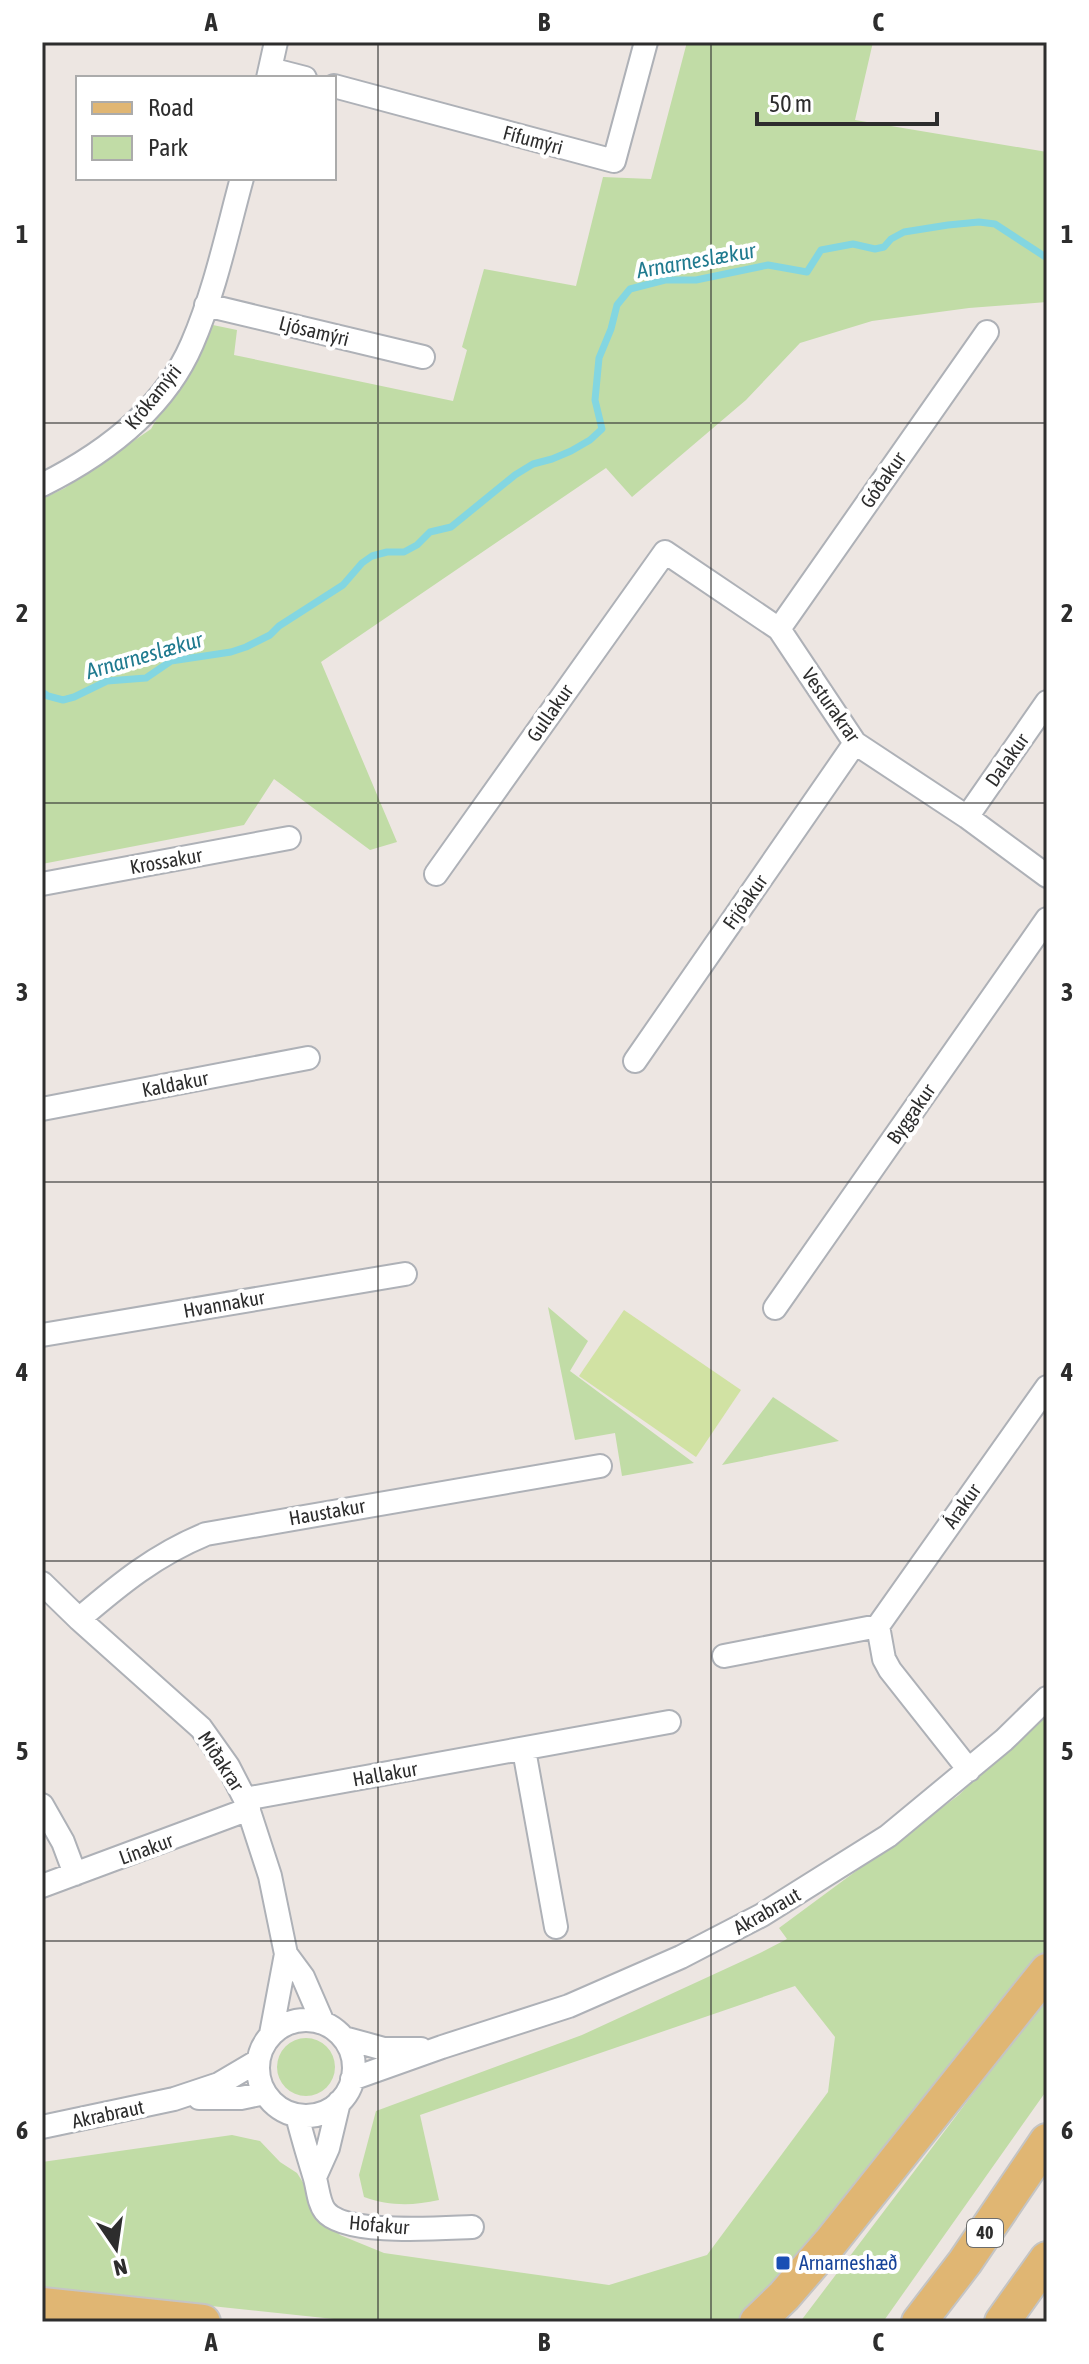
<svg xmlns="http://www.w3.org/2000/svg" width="1089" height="2364" viewBox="0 0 1089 2364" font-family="'Asap Condensed',sans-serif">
  <rect width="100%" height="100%" fill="#ede6e2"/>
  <!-- green -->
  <path fill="#c1dca6" d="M687,42H873L855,120L1047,152V302L969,308L872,321L800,343L746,400L632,497L606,468L321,662L397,842L370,850L274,779L244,825L42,864V499L65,488L151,429L191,359L208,324L237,330L234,355L453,401L467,350L462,347L484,269L576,286L603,177L651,179Z
    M548,1307L588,1341L570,1371L694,1463L622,1476L615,1433L575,1440Z
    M773,1397L839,1441L722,1465Z
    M1047,1705V1949L993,2023L742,2322H362L42,2288V2162L232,2135L260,2141L280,2162L297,2173L318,2206L340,2235L384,2253L609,2285L707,2255L828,2092L835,2037L795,1986L420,2115L439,2200C412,2206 389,2206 364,2197L359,2175L376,2111L582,2035L760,1953L787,1939L779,1928L959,1795Z
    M1047,1996V2090L883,2322H800Z
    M277 2067a29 29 0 1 1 58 0a29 29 0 1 1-58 0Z"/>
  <!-- pitch -->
  <path fill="#d1e2a3" d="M624,1310L741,1390L696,1457L579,1376Z"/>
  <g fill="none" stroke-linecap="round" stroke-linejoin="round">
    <!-- stream -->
    <path stroke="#83d6e1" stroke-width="7" d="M42,692L48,696L63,700L74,697L107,681L146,678L171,661L231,652L246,647L270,635L279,626L343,585L362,563L372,556L387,552H404L417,545L430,532L451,527L515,475L533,464L552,459L571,451L590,440L602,429L595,400L599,358L611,329L617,305L630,289L665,280H696L768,265L807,272L821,250L853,244L875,249L884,247L891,239L904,232L948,225L979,222L995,224L1047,258"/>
    <!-- street casing -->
    <g stroke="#aeb1b7" stroke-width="26">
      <path id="street" d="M270,69L305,78
        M268,78L276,42
        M334,86L614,161L646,42
        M206,305L423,357
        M42,485C104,454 164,409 192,344C215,291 227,233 242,178
        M779,629L987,332
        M967,817L1047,702
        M436,874L665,552L779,629L855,743L967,817L1047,876
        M42,884L289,838
        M635,1061L855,743
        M42,1109L308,1058
        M775,1308L1047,919
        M42,1335L405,1274
        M42,1583L79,1619L201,1728L228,1766L245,1799L270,1876L286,1954L303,1977L323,2023
        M79,1619C120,1584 155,1555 206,1534L600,1466
        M724,1656L878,1626
        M524,1750L556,1927
        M969,1770L890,1670L884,1659L878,1626L1047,1387
        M245,1799L669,1722
        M42,1805L63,1842L75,1874
        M42,1886L249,1809
        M258 2068a48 48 0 1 1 96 0a48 48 0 1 1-96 0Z
        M271,2034L286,1954
        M344,2038L384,2049H421
        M352,2079L442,2047L569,2006L681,1957L762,1915L888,1836L1004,1740L1047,1698
        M199,2098H241L265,2093
        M297,2115C302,2136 308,2155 314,2175C318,2187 318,2202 325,2211C344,2236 442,2228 472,2227
        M42,2127L174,2099L219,2084L258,2061
        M315,2177L328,2148L339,2102"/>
    </g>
    <!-- primary casing -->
    <g stroke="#c4c4c4" stroke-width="38">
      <path id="primary" d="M42,2305L203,2322
        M757,2322L784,2296L830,2243L1047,1971
        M919,2322L965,2262L1047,2141
        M1002,2322L1047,2259"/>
    </g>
    <!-- street -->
    <use href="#street" stroke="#fff" stroke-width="22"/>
    <!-- primary -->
    <use href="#primary" stroke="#e0b673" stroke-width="34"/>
  </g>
  <!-- grid -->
  <path fill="none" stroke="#2d2d2d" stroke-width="2" stroke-opacity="0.55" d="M378,42V2322M711,42V2322M42,423H1047M42,803H1047M42,1182H1047M42,1561H1047M42,1941H1047"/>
  <!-- markers -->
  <rect fill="#1a4fb4" stroke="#fff" stroke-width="3" x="775" y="2255" width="16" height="16" rx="4"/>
  <g text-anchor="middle" stroke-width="8" stroke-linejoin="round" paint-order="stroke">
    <!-- shield labels -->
    <rect fill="#fff" stroke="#6c6c6c" stroke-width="2" x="967" y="2219" width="36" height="28" rx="6"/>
    <g font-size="18" font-weight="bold" fill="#2d2d2d">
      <text x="985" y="2239">40</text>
    </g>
    <!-- street labels -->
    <g font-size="20" fill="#2d2d2d" stroke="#fff">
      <text transform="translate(533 140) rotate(15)" y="7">Fífumýri</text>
      <text transform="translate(314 331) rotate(14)" y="7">Ljósamýri</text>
      <text transform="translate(153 397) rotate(-51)" y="7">Krókamýri</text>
      <text transform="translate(883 480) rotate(-55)" y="7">Góðakur</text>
      <text transform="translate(831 705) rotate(55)" y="7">Vesturakrar</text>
      <text transform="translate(550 713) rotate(-55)" y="7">Gullakur</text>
      <text transform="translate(1007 760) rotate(-55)" y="7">Dalakur</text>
      <text transform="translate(166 861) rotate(-10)" y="7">Krossakur</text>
      <text transform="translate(745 902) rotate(-55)" y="7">Frjóakur</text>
      <text transform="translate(175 1084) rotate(-11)" y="7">Kaldakur</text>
      <text transform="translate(911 1114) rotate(-55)" y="7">Byggakur</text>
      <text transform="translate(224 1304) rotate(-10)" y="7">Hvannakur</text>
      <text transform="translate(962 1506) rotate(-55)" y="7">Árakur</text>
      <text transform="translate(327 1512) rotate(-10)" y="7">Haustakur</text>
      <text transform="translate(221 1761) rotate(57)" y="7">Miðakrar</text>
      <text transform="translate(385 1774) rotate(-10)" y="7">Hallakur</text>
      <text transform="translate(146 1849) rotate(-20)" y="7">Línakur</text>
      <text transform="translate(767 1911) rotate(-30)" y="7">Akrabraut</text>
      <text transform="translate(108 2114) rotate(-12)" y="7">Akrabraut</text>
      <text transform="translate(379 2225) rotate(5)" y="7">Hofakur</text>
    </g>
    <!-- transit labels -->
    <g font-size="20" fill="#164399" stroke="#fff" text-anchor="start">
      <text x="799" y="2270">Arnarneshæð</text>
    </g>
    <!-- water labels -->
    <g font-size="22" font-style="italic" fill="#1f7a8f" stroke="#fff">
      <text transform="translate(696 260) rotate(-10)" y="8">Arnarneslækur</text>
      <text transform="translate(144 655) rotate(-16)" y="8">Arnarneslækur</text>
    </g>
  </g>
  <!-- border -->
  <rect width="1089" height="2364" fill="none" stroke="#ffffff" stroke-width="88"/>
  <!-- legend -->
  <rect x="76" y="76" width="260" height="104" fill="#ffffff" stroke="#ababab" stroke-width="2"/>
  <rect x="92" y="102" width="40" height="12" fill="#e0b673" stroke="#ababab" stroke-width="2"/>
  <text x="148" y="116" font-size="24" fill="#2d2d2d">Road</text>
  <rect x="92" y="136" width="40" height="24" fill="#c1dca6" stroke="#ababab" stroke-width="2"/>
  <text x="148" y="156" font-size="24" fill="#2d2d2d">Park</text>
  <!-- north arrow -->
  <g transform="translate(116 2248) rotate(167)" stroke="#ffffff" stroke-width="6" paint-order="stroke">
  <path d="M0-6L14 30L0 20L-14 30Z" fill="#2d2d2d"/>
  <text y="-12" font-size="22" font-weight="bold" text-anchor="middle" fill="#2d2d2d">N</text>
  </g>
  <!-- scale -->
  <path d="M757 112v12h180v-12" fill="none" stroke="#2d2d2d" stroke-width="4"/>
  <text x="769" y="112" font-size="24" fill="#2d2d2d" stroke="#ffffff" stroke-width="6" paint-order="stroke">50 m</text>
  <rect x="44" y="44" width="1001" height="2276" fill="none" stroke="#2d2d2d" stroke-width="3"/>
  <g font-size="26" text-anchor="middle" font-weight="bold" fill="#2d2d2d">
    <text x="211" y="31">A</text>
    <text x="544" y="31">B</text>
    <text x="878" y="31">C</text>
    <text x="22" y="243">1</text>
    <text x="1067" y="243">1</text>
    <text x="22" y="622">2</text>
    <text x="1067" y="622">2</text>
    <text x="22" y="1001">3</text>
    <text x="1067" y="1001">3</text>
    <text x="22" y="1381">4</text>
    <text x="1067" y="1381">4</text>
    <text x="22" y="1760">5</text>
    <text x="1067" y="1760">5</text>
    <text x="22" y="2139">6</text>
    <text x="1067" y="2139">6</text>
    <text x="211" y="2351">A</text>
    <text x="544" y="2351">B</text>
    <text x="878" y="2351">C</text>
  </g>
</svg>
